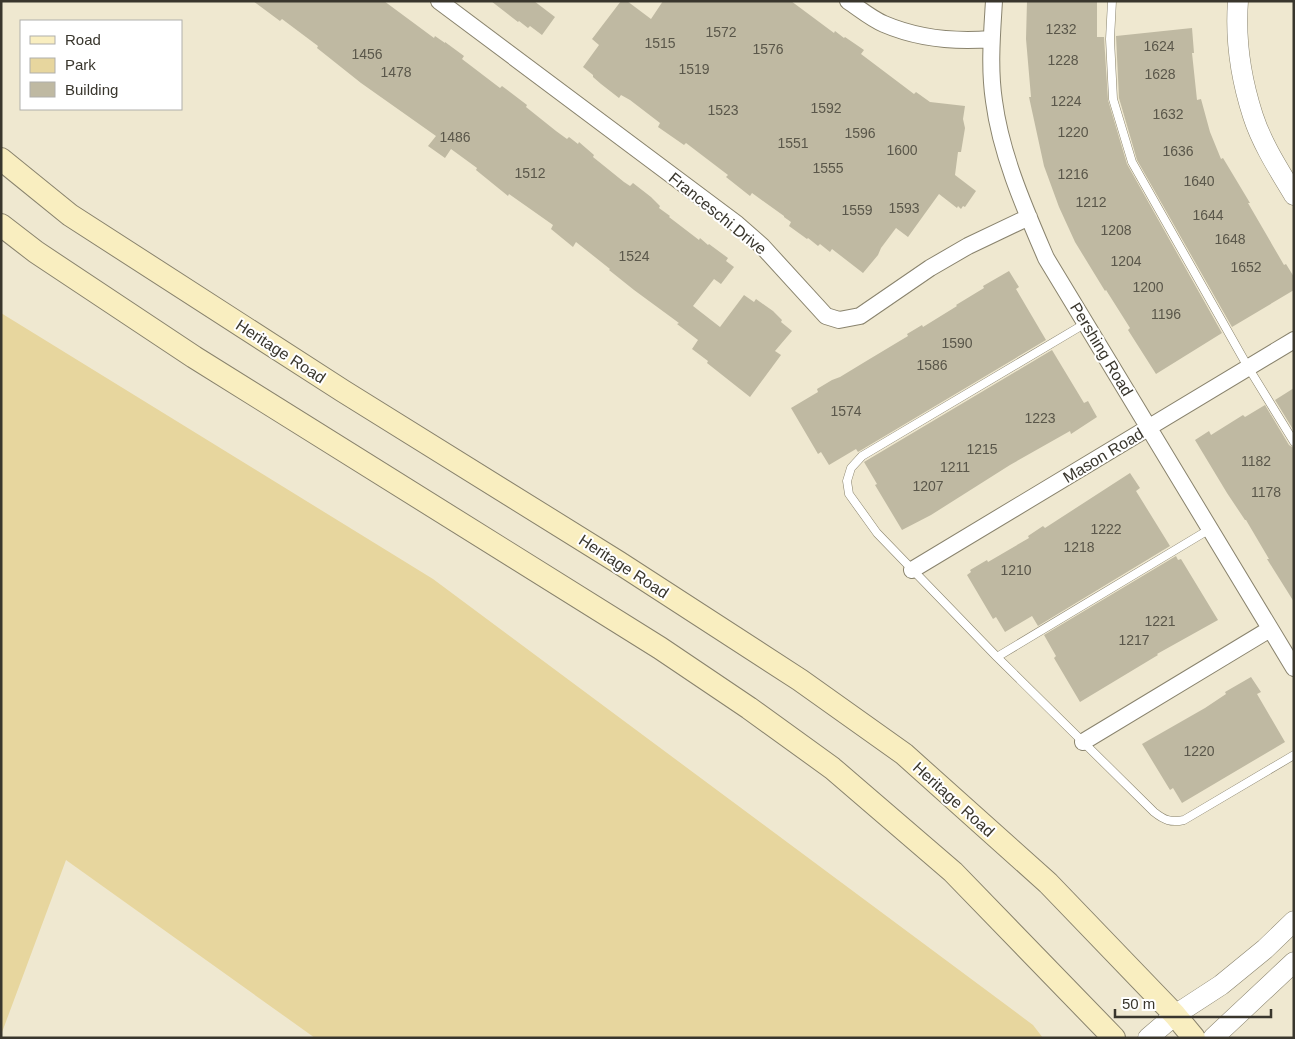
<svg xmlns="http://www.w3.org/2000/svg" width="1295" height="1039" viewBox="0 0 1295 1039" font-family="Helvetica,sans-serif">
  <rect width="100%" height="100%" fill="#efe8d0"/>
  <!-- green -->
  <path fill="#e7d69e" d="M1,313L433,579L1033,1025L1043,1038H315L66,860L1,1035Z"/>
  <!-- building -->
  <path fill="#bfb9a2" d="M253,1H384L434,38L435,36L445,43V42L464,56L462,59L500,88L502,86L527,105L526,107L556,131L567,139L569,137L578,144L579,142L594,155L593,157L624,182L630,186L633,183L651,197L660,206L659,208L670,216L669,217L699,240L700,238L708,245L709,244L728,258L726,261L734,267L721,284L714,279L693,306L720,327L744,295L754,302L756,299L773,311L782,320L781,322L792,331L775,351L781,355L750,397L707,363L708,361L692,349L698,340L677,324L679,323L634,290L609,270L610,269L576,242L573,247L551,229L553,225L509,194L508,196L476,170L477,168L451,149L445,158L428,146L436,136L361,83L317,48L318,46L282,19L280,21Z
    M491,1H534L555,17L542,35L530,26L528,28L519,21L518,22Z
    M621,1H627L651,19L663,1H791L834,33L835,31L844,38L845,37L864,50L861,54L914,94L916,92L930,102L965,106L963,119L965,128L961,152H958L955,175L976,191L965,207L963,206L961,209L958,206L957,208L939,194L908,237L896,228L881,248L878,255L863,273L832,249L830,252L820,244L818,246L808,238L807,239L789,226L791,222L784,217V216L752,193L750,196L726,177L728,175L686,143L684,145L658,127L660,123L630,100L621,95L619,98L601,84L593,77V75L583,67L599,45L592,39Z
    M1027,1H1097V37H1104L1108,100L1127,164L1222,333L1156,374L1128,330L1130,328L1106,290L1105,291L1075,242L1059,207L1044,166L1029,97H1031L1026,39Z
    M1192,28L1194,53H1192L1197,100L1201,99L1210,132L1221,159L1223,158L1250,203H1248L1284,265L1286,264L1294,277V290L1232,327L1137,160L1119,98L1116,36Z
    M1009,271L1019,287L1016,289L1046,340L858,452L856,449L829,465L821,452L818,454L791,408L818,392L817,389L832,380L840,377L868,360L908,336L907,334L922,325L923,327L957,306L956,305L984,288L983,286Z
    M1052,350L1084,403L1088,401L1097,417L1071,434L1070,431L1010,465L931,515L902,530L875,485L877,484L864,462Z
    M1294,388V431L1275,400Z
    M1265,405L1289,445L1294,448V602L1267,559H1269L1246,520H1245L1227,493L1195,440L1209,431L1211,435L1243,415L1245,417Z
    M1130,473L1140,488L1136,491L1170,546L1038,626L1032,616L1005,632L996,617L993,619L967,575L971,572L970,570L987,560L988,562L1029,538L1028,536L1043,526L1045,528Z
    M1176,556L1178,560L1181,559L1218,620L1157,654L1158,655L1080,702L1054,658L1056,656L1044,635Z
    M1251,677L1261,692L1257,694L1285,742L1182,803L1173,788L1170,790L1142,744L1205,708L1226,694L1225,692Z"/>
  <g fill="none" stroke-linecap="round" stroke-linejoin="round">
    <!-- service casing -->
    <g stroke="#89836d" stroke-width="9">
      <path id="service" d="M1112,1L1110,39L1113,99L1132,162L1248,367L1294,442
        M1086,323L862,456L851,468L847,481L849,494L877,533L997,657L1154,812C1164,820 1171,823 1184,820L1294,755
        M997,657L1210,529"/>
    </g>
    <!-- minor casing -->
    <g stroke="#89836d" stroke-width="18">
      <path id="minor" d="M439,1L737,224L762,246L826,316L839,320L860,316L930,268L968,246L1029,217
        M848,1C860,9 872,19 884,24C919,39 954,42 991,39
        M994,1C992,34 989,68 994,101C1001,155 1025,209 1046,258L1294,668
        M912,570L1294,340
        M1083,742L1270,629"/>
    </g>
    <!-- tertiary casing -->
    <g stroke="#89836d" stroke-width="21">
      <path id="tertiary" d="M1238,1C1235,40 1241,79 1253,116C1262,144 1279,170 1294,195
        M1148,1038L1175,1015L1221,985L1265,949L1294,921
        M1213,1038L1294,962"/>
    </g>
    <!-- secondary casing -->
    <g stroke="#89836d" stroke-width="24">
      <path id="secondary" d="M1,159L70,215L343,391L618,562L800,680L904,754L1048,883L1175,1015L1194,1038
        M1,225L36,252L194,357L660,648L749,708L832,768L953,872L1114,1038"/>
    </g>
    <!-- service -->
    <use href="#service" stroke="#fff" stroke-width="8"/>
    <!-- minor -->
    <use href="#minor" stroke="#fff" stroke-width="16"/>
    <!-- tertiary -->
    <use href="#tertiary" stroke="#fff" stroke-width="20"/>
    <!-- secondary -->
    <use href="#secondary" stroke="#f9eec0" stroke-width="22"/>
  </g>
  <g text-anchor="middle" stroke-width="4" stroke-linejoin="round" paint-order="stroke">
    <!-- number labels -->
    <g font-size="14" fill="#5a574a">
      <text x="1061" y="34">1232</text>
      <text x="721" y="37">1572</text>
      <text x="660" y="48">1515</text>
      <text x="1159" y="51">1624</text>
      <text x="768" y="54">1576</text>
      <text x="367" y="59">1456</text>
      <text x="1063" y="65">1228</text>
      <text x="694" y="74">1519</text>
      <text x="396" y="77">1478</text>
      <text x="1160" y="79">1628</text>
      <text x="1066" y="106">1224</text>
      <text x="826" y="113">1592</text>
      <text x="723" y="115">1523</text>
      <text x="1168" y="119">1632</text>
      <text x="1073" y="137">1220</text>
      <text x="860" y="138">1596</text>
      <text x="455" y="142">1486</text>
      <text x="793" y="148">1551</text>
      <text x="902" y="155">1600</text>
      <text x="1178" y="156">1636</text>
      <text x="828" y="173">1555</text>
      <text x="530" y="178">1512</text>
      <text x="1073" y="179">1216</text>
      <text x="1199" y="186">1640</text>
      <text x="1091" y="207">1212</text>
      <text x="904" y="213">1593</text>
      <text x="857" y="215">1559</text>
      <text x="1208" y="220">1644</text>
      <text x="1116" y="235">1208</text>
      <text x="1230" y="244">1648</text>
      <text x="634" y="261">1524</text>
      <text x="1126" y="266">1204</text>
      <text x="1246" y="272">1652</text>
      <text x="1148" y="292">1200</text>
      <text x="1166" y="319">1196</text>
      <text x="957" y="348">1590</text>
      <text x="932" y="370">1586</text>
      <text x="846" y="416">1574</text>
      <text x="1040" y="423">1223</text>
      <text x="982" y="454">1215</text>
      <text x="1256" y="466">1182</text>
      <text x="955" y="472">1211</text>
      <text x="928" y="491">1207</text>
      <text x="1266" y="497">1178</text>
      <text x="1106" y="534">1222</text>
      <text x="1079" y="552">1218</text>
      <text x="1016" y="575">1210</text>
      <text x="1160" y="626">1221</text>
      <text x="1134" y="645">1217</text>
      <text x="1199" y="756">1220</text>
    </g>
    <!-- street labels -->
    <g font-size="16" fill="#39362d" stroke="#fff">
      <text transform="translate(718 213) rotate(39)" y="6">Franceschi Drive</text>
      <text transform="translate(1102 349) rotate(59)" y="6">Pershing Road</text>
      <text transform="translate(281 351) rotate(33)" y="6">Heritage Road</text>
      <text transform="translate(1103 455) rotate(-31)" y="6">Mason Road</text>
      <text transform="translate(624 566) rotate(33)" y="6">Heritage Road</text>
      <text transform="translate(954 799) rotate(42)" y="6">Heritage Road</text>
    </g>
  </g>
  <!-- border -->
  <rect width="1295" height="1039" fill="none" stroke="#39362d" stroke-width="5"/>
  <!-- legend -->
  <rect x="20" y="20" width="162" height="90" fill="#ffffff" stroke="#b0afab"/>
  <rect x="30" y="36" width="25" height="8" fill="#f9eec0" stroke="#b0afab"/>
  <text x="65" y="45" font-size="15" fill="#39362d">Road</text>
  <rect x="30" y="58" width="25" height="15" fill="#e7d69e" stroke="#b0afab"/>
  <text x="65" y="70" font-size="15" fill="#39362d">Park</text>
  <rect x="30" y="82" width="25" height="15" fill="#bfb9a2" stroke="#b0afab"/>
  <text x="65" y="95" font-size="15" fill="#39362d">Building</text>
  <!-- scale -->
  <path d="M1115 1009v8h156v-8" fill="none" stroke="#39362d" stroke-width="2.5"/>
  <text x="1122" y="1009" font-size="15" fill="#39362d" stroke="#ffffff" stroke-width="4" paint-order="stroke">50 m</text>
</svg>
